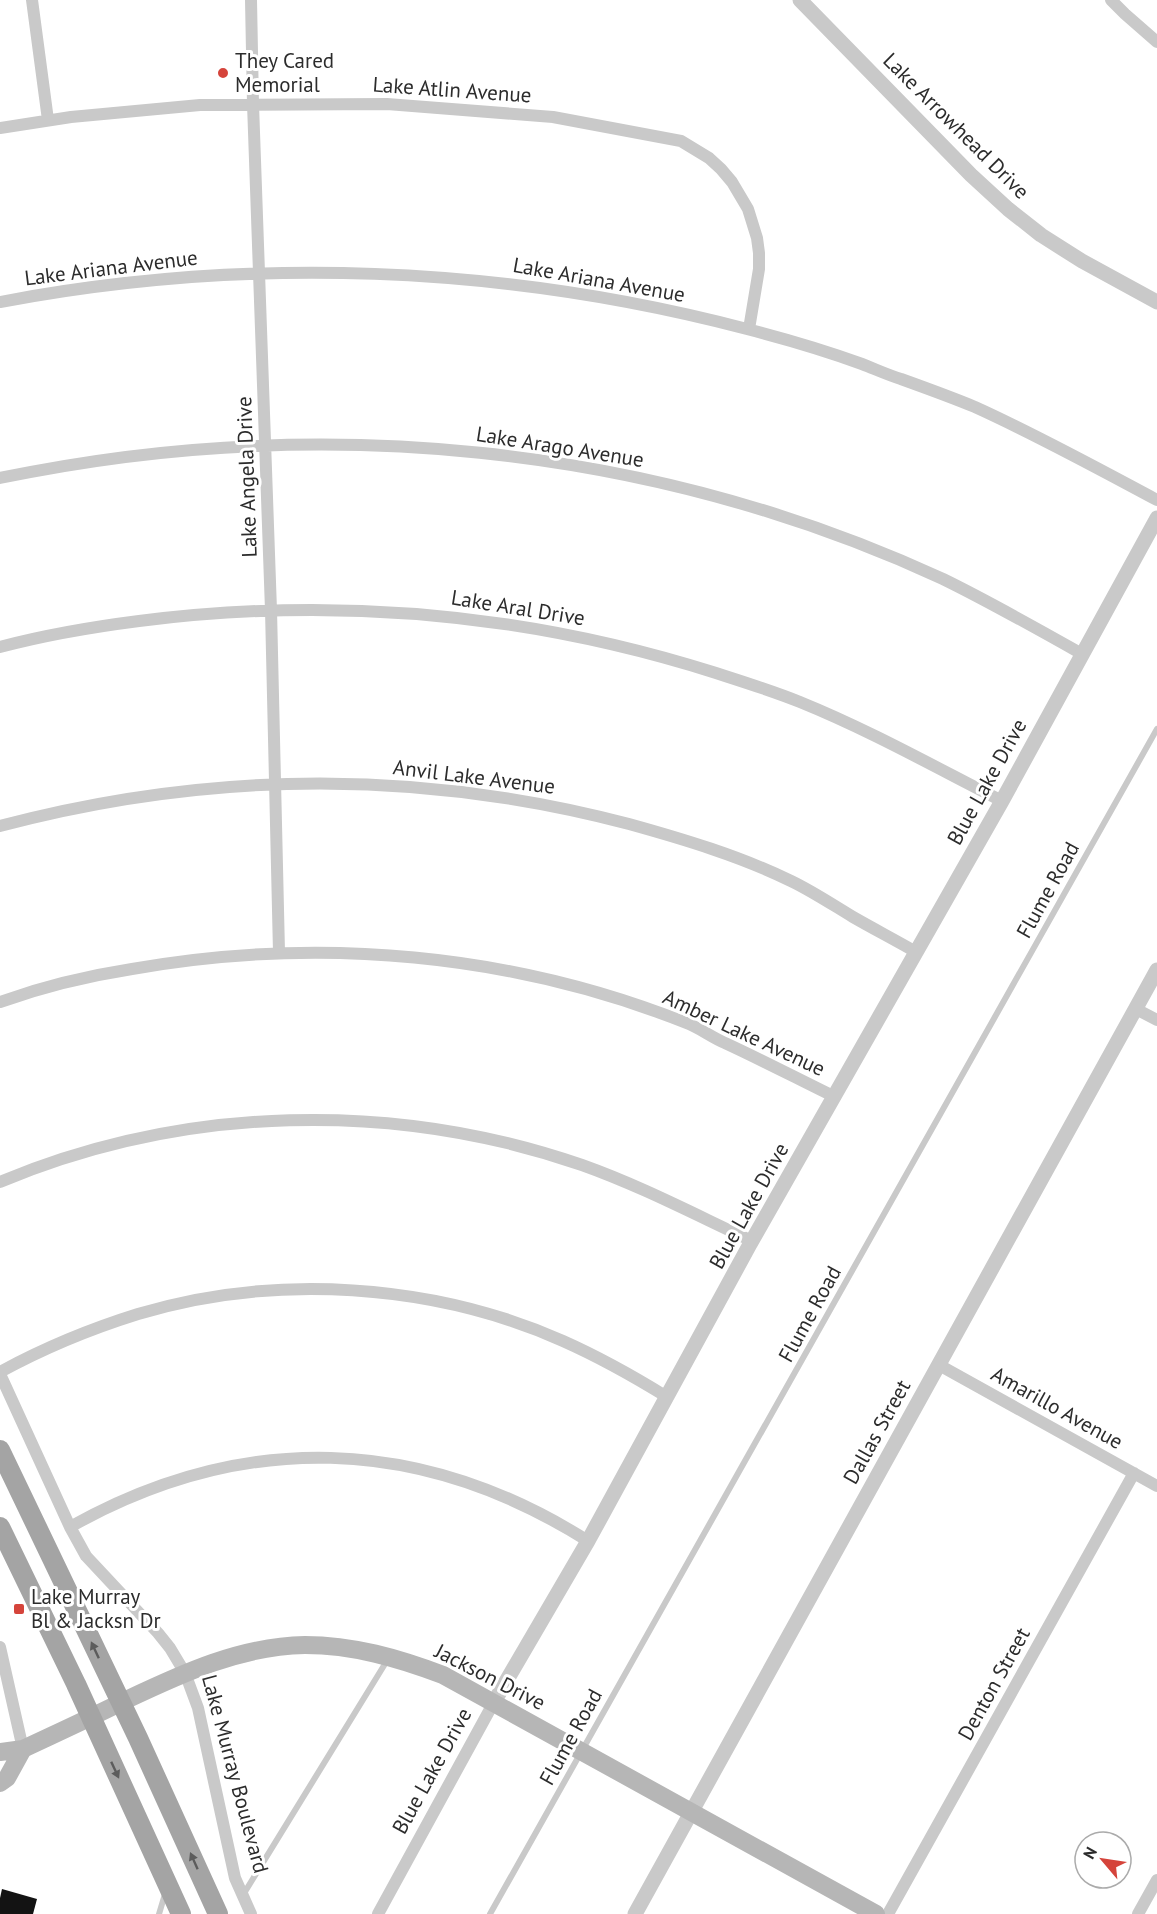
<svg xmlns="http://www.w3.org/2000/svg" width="1157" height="1914" viewBox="0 0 1157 1914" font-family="'PT Sans',sans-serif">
  <rect width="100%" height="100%" fill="#fff"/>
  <!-- building -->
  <path fill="#131313" d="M2,1889L37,1899L33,1914H0V1898Z"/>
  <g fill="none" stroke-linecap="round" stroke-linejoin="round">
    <!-- service -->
    <path stroke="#c9c9c9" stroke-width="6" d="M243,1895L388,1659
      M159,1914L165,1894
      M490,1914L1157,729"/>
    <!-- minor -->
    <path stroke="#c9c9c9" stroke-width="12" d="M32,0L48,120
      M251,0L253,104L271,610L279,952
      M1111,0L1125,14L1157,42
      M0,128L71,117L200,105L387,104L553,117L681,141L709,158L721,169L732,182L748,209L757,238L759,253V269L749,329
      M0,302C247,255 503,265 747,329C786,339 824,350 862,364C875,369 888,375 901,379C926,388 951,397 975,407C1037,435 1097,468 1157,500
      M0,478C317,412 648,443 943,579C990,602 1036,628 1082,654
      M0,647C45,635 92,627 139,621C335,596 527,613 716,673C744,682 773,691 800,702C869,730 935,767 1002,801
      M0,826C208,771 420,769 629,824C683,839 740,856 791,881C812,891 833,905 853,917C874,929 895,940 916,952
      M0,1002C42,987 87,976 132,969C319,936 512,953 689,1024C701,1029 713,1038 725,1043C762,1060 798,1079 835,1097
      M1136,1009L1157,1020
      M0,1182C184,1105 394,1100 582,1165C641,1186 696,1215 752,1241
      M939,1365L1157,1486
      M0,1372C44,1348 90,1329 138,1314C274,1273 433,1283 563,1341C599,1357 633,1376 667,1397
      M0,1374L70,1527L86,1556L158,1633L170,1648L185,1673L198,1708L235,1878L251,1914
      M70,1527C243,1430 420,1435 588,1541
      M0,1647L23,1749
      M378,1914L494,1702
      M888,1914L1134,1473
      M1138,1914L1157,1880"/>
    <!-- tertiary -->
    <path stroke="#c9c9c9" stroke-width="15" d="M800,0L971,175L1008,209L1041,235L1082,261L1157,302
      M494,1702L588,1541L749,1246L1002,801L1157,518
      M635,1914L1157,970"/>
    <!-- secondary -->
    <path stroke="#b6b6b6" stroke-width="18" d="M0,1752L23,1749C57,1733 92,1717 126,1700C183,1673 241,1646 305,1645C353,1645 398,1658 443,1675L876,1914
      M0,1783L7,1778L23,1749"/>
    <!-- primary -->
    <path stroke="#a4a4a4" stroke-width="20" d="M0,1450L138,1738L218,1914
      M0,1527L76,1684L181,1914"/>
  </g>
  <!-- one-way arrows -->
  <defs><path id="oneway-solid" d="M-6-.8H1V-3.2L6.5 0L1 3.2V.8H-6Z" transform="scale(1.5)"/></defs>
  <g fill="#5c5c5c">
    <use href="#oneway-solid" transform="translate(95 1650) rotate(-115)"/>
    <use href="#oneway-solid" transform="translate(115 1770) rotate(65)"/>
    <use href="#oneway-solid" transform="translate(194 1861) rotate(-114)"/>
  </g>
  <!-- markers -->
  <g fill="#d5443b" stroke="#fff" stroke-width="2">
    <circle cx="223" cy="73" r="6"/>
    <rect x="13" y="1603" width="12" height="12" rx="3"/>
  </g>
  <g text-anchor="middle" stroke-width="6" stroke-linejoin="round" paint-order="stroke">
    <!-- poi labels -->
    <g font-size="21" fill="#2c2c2c" stroke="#fff" text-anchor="start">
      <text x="235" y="68">They Cared<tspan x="235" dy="24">Memorial</tspan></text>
      <text x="31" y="1604">Lake Murray<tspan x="31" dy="24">Bl &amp; Jacksn Dr</tspan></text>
    </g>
    <!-- street labels -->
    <g font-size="21" fill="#2c2c2c" stroke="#fff">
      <text transform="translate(452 90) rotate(4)" y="7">Lake Atlin Avenue</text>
      <text transform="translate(956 126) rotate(45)" y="7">Lake Arrowhead Drive</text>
      <text transform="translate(111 268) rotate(-7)" y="7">Lake Ariana Avenue</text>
      <text transform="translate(599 280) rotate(10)" y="7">Lake Ariana Avenue</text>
      <text transform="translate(560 447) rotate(9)" y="7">Lake Arago Avenue</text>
      <text transform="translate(247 477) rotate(-92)" y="7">Lake Angela Drive</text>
      <text transform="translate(518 608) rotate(9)" y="7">Lake Aral Drive</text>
      <text transform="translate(474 777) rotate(7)" y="7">Anvil Lake Avenue</text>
      <text transform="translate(987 782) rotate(-61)" y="7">Blue Lake Drive</text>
      <text transform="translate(1048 890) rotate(-61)" y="7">Flume Road</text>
      <text transform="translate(744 1033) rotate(25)" y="7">Amber Lake Avenue</text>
      <text transform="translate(749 1206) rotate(-61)" y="7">Blue Lake Drive</text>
      <text transform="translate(810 1314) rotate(-61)" y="7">Flume Road</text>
      <text transform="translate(1057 1408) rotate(29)" y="7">Amarillo Avenue</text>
      <text transform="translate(877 1432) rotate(-61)" y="7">Dallas Street</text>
      <text transform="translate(490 1677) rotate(27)" y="7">Jackson Drive</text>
      <text transform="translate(994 1684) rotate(-61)" y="7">Denton Street</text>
      <text transform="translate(571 1737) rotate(-61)" y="7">Flume Road</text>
      <text transform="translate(432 1771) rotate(-61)" y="7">Blue Lake Drive</text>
      <text transform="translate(235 1774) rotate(75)" y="7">Lake Murray Boulevard</text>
    </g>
  </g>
  <!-- north arrow -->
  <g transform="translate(1103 1860) rotate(299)"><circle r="28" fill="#ffffff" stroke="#ababab" stroke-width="1.5"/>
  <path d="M0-4.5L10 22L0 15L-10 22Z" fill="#d5443b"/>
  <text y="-9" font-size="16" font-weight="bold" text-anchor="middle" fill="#2c2c2c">N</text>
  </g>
</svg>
